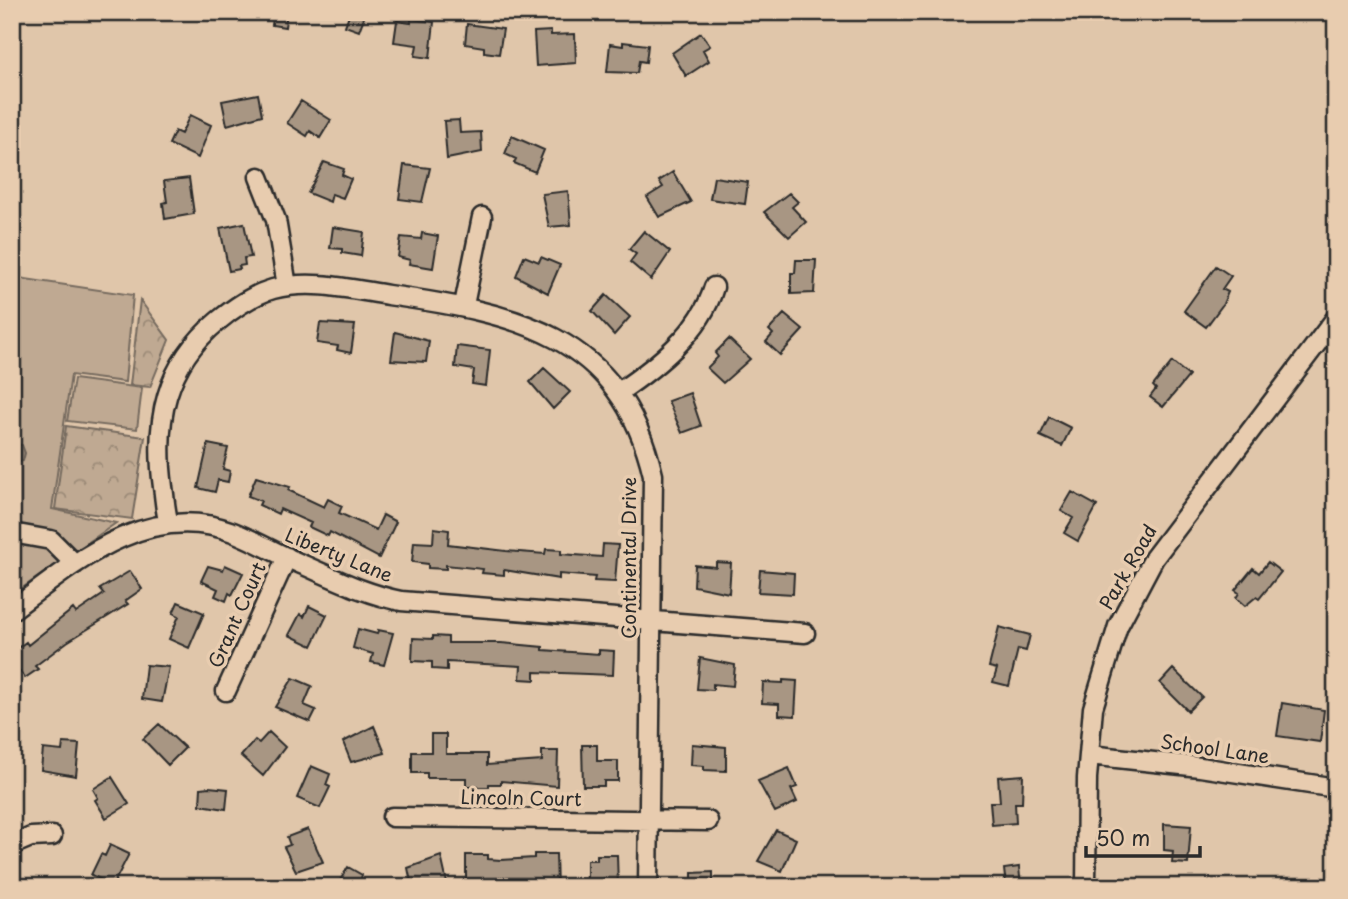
<svg xmlns="http://www.w3.org/2000/svg" width="1348" height="899" viewBox="0 0 1348 899" font-family="'Playpen Sans',sans-serif">
  <defs>
    <pattern id="park-crowns" width="20" height="18" patternUnits="userSpaceOnUse" patternTransform="scale(1.75)"><rect width="20" height="18" fill="#bfa992"/><path d="M2 6a3 3 0 1 1 6 0M12 15a3 3 0 1 1 6 0" fill="none" stroke="#9b8a77"/></pattern>
    <pattern id="water-ripples" width="26" height="14" patternUnits="userSpaceOnUse" patternTransform="scale(1.75)"><rect width="26" height="14" fill="#948474"/><path d="M2 4q2-2 4 0t4 0M15 11q2-2 4 0t4 0" fill="none" stroke="#796c5f"/></pattern>
  </defs>
  <rect width="100%" height="100%" fill="#e0c6aa"/>
  <filter id="ink" filterUnits="userSpaceOnUse"><feTurbulence type="fractalNoise" baseFrequency=".0143" numOctaves="2"/><feDisplacementMap in="SourceGraphic" scale="14" xChannelSelector="R" yChannelSelector="G"/><feConvolveMatrix kernelMatrix="1 2 1 2 8 2 1 2 1" color-interpolation-filters="sRGB"/></filter>
  <g filter="url(#ink)">
    <!-- grass -->
    <path fill="#bfa992" stroke="#756a5e" stroke-width="2" d="M12,277L133,295L125,382L71,375L52,509L116,523L12,595Z
      M74,379L142,388L137,429L67,421Z"/>
    <!-- park -->
    <path fill="url(#park-crowns)" stroke="#756a5e" stroke-width="2" d="M140,300L169,340L150,387L130,385Z
      M66,426L145,437L132,519L55,509Z"/>
    <!-- water -->
    <path fill="url(#water-ripples)" stroke="#6a6057" stroke-width="2" d="M12,443L22,445L25,453L23,461L12,464Z"/>
    <!-- building -->
    <path fill="#a89683" stroke="#2b2b2b" stroke-width="2" d="M274,12H287L285,27L272,25Z
      M350,12H366L359,31L345,26Z
      M411,19L434,22L430,58L415,56L417,45L394,42L397,21L411,23Z
      M467,24L503,29L499,54L484,52V47L465,44Z
      M551,31V35L575,34L576,63L536,66L534,32Z
      M701,33L710,46L703,50L709,61L686,76L672,53Z
      M623,42L648,45L646,62L639,61L637,73L607,72L610,44L623,46Z
      M258,94L262,115L227,125L222,101Z
      M301,101L331,120L320,138L310,131L307,136L287,123Z
      M190,115L211,125L198,158L169,144L175,131L181,134Z
      M459,120L460,133L481,132L482,152L447,159L444,121Z
      M512,136L544,150L535,172L514,163L516,159L505,154Z
      M324,162L344,169L342,175L351,179L343,198L332,194L330,202L308,193Z
      M404,165L430,168L422,202L399,199Z
      M673,172L691,202L659,217L647,197L663,187L659,181Z
      M714,177L748,182L745,204L710,199Z
      M189,178L194,214L165,219L163,203L167,202L164,181Z
      M568,191L571,225L549,227L542,194Z
      M789,193L798,202L792,207L806,222L789,237L764,212Z
      M244,223L251,257L244,258L245,265L239,266L240,269L229,271L220,228Z
      M333,227L364,232L361,256L342,253V249L330,248Z
      M644,231L670,252L651,280L630,262L636,254L629,249Z
      M422,233L438,236L433,268L409,264L410,260L398,257L401,237L421,239Z
      M524,256L539,262L541,257L560,265L548,293L516,276Z
      M796,260H816L814,293L791,294V273H795Z
      M1216,266L1231,276L1222,289L1228,292L1223,304L1206,327L1184,311Z
      M606,295L630,317L614,335L592,311Z
      M784,314L803,330L780,355L766,342L773,334L769,330Z
      M320,323L355,325L351,353L337,350L338,346L317,343Z
      M395,332L429,341L426,362L391,360Z
      M729,339L750,359L723,383L707,368L718,357L715,353Z
      M457,346L490,350L486,386L472,384L474,370L455,367Z
      M1172,362L1189,376L1163,407L1150,397L1156,389L1153,386Z
      M544,368L570,392L553,409L530,382Z
      M690,393L701,426L682,433L668,401Z
      M1049,417L1071,428L1062,446L1040,436Z
      M208,444L228,448L223,469L230,471L228,482L218,480L215,492L198,488Z
      M256,477L290,487L288,490L324,507L328,499L342,506L339,513L376,530L383,515L396,522L379,558L330,532L328,536L309,527L311,523L280,509L278,514L259,505L261,501L248,496Z
      M1072,492L1097,506L1078,541L1064,533L1073,518L1061,511Z
      M434,528L449,530L448,544L506,551L545,554L546,549L561,550V554L602,557L603,544L618,545L615,582L594,581L595,577L559,574V579L504,570V575L482,573L483,569L446,565V569L428,568V564L412,562L414,542L433,543Z
      M716,562L731,563L729,593L694,586L695,565L716,567Z
      M1268,562L1281,572L1259,599L1256,597L1245,606L1236,598L1239,593L1235,590L1253,568L1259,573Z
      M225,565L243,573L232,595L229,593L226,601L215,596L218,589L201,581L208,566L223,570Z
      M760,570L794,573L793,594L758,592Z
      M130,571L142,589L125,601L128,604L67,642L35,666L38,669L25,678L12,661V652L26,642L28,645L73,609L76,613L104,594L100,589Z
      M178,602L204,613L189,648L169,639L179,616L173,613Z
      M309,606L327,615L312,646L289,635L300,614L304,617Z
      M999,627L1030,635L1026,651L1018,649L1009,686L993,682L997,669L989,667Z
      M358,629L377,634L378,630L393,633L384,665L371,662L373,654L353,648Z
      M433,636L448,637V643H501L543,647V650L599,654V650L614,651L613,675L535,672V680L520,679L521,666L447,662V670L432,669V662L412,661L413,638L433,639Z
      M700,658L735,665L733,686L713,684V690L697,689Z
      M146,665L169,667L162,702L142,699Z
      M1173,669L1202,697L1188,711L1160,683Z
      M293,678L312,686L304,705L316,710L310,722L275,707Z
      M783,680L797,681L795,716L779,715V704L762,703L763,682L783,683Z
      M1282,703L1324,710L1320,742L1277,736Z
      M159,724L185,748L168,765L143,739Z
      M374,726L385,753L351,762L343,742Z
      M269,732L285,747L263,776L241,756L255,740L259,743Z
      M431,734H446V754H487V765L542,761V751H558L557,786L501,781V784H489V787H466V778H427V773H412V752H431Z
      M63,743L79,744L76,776L41,770L43,749L62,751Z
      M692,744L726,747V771L704,770V766L691,765Z
      M582,745H597V761H618V781H604V786H583Z
      M311,766L330,774L326,785L330,787L320,808L297,798Z
      M789,768L797,787L791,789L797,802L775,812L758,781Z
      M1023,775L1022,803H1015L1016,823L992,825L990,802H1000L998,777Z
      M112,777L129,804L106,818L95,800L98,798L93,789Z
      M209,787L228,789L226,809L200,805L201,788Z
      M1164,824L1191,826L1188,864L1172,863L1173,851L1164,850Z
      M308,829L323,862L296,871L284,847L290,845L287,837Z
      M776,830L796,839L782,871L758,861Z
      M110,845L129,854L113,885L91,875L101,854L105,856Z
      M534,854H556L557,887H541V879L480,881V887H466V855H488V859L501,860L534,858Z
      M597,855H617L618,887H603V879L587,880V860H597Z
      M441,856L448,887H431V884L412,887L408,868Z
      M348,867L362,875L361,878L376,887H336Z
      M1019,867L1021,887H1006L1004,869Z
      M713,872V887H692V873Z"/>
    <g fill="none" stroke-linecap="round" stroke-linejoin="round">
      <!-- minor casing -->
      <g stroke="#2b2b2b" stroke-width="23">
        <path id="minor" d="M259,177L276,220L287,286
          M464,305L482,217
          M619,392C656,367 701,332 714,287
          M169,523C165,512 165,499 163,487C154,421 165,365 218,321C235,307 252,295 273,289C310,279 350,289 388,295C514,313 620,333 653,475L648,887
          M12,533L51,540L75,564
          M12,610C76,562 147,500 233,532C256,541 278,554 301,564C334,578 365,594 401,601L805,633
          M226,691L287,557
          M1089,755L1200,767L1336,788
          M392,817L708,821
          M12,845L31,837L52,836
          M1086,887L1087,778L1093,708L1118,626L1154,558L1336,318"/>
      </g>
      <!-- minor -->
      <use href="#minor" stroke="#e8ccaf" stroke-width="18"/>
    </g>
  </g>
  <g text-anchor="middle" stroke-width="7" stroke-linejoin="round" paint-order="stroke">
    <!-- street labels -->
    <g font-size="19" fill="#2b2b2b" stroke="#e8ccaf">
      <text transform="translate(339 555) rotate(22)" y="7">Liberty Lane</text>
      <text transform="translate(629 558) rotate(-90)" y="7">Continental Drive</text>
      <text transform="translate(1128 567) rotate(-60)" y="7">Park Road</text>
      <text transform="translate(237 615) rotate(-66)" y="7">Grant Court</text>
      <text transform="translate(1215 749) rotate(8)" y="7">School Lane</text>
      <text transform="translate(521 798) rotate(1)" y="7">Lincoln Court</text>
    </g>
  </g>
  <!-- margin -->
  <rect width="1348" height="899" fill="none" stroke="#e8ccaf" stroke-width="42"/>
  <rect x="21" y="21" width="1306" height="857" fill="none" stroke="#2b2b2b" stroke-width="2.5" filter="url(#ink)"/>
  <!-- scale -->
  <path d="M1086 846v10h114v-10" fill="none" stroke="#2b2b2b" stroke-width="3.5"/>
  <text x="1096" y="846" font-size="21" fill="#2b2b2b" stroke="#e8ccaf" stroke-width="5" paint-order="stroke">50 m</text>
</svg>
